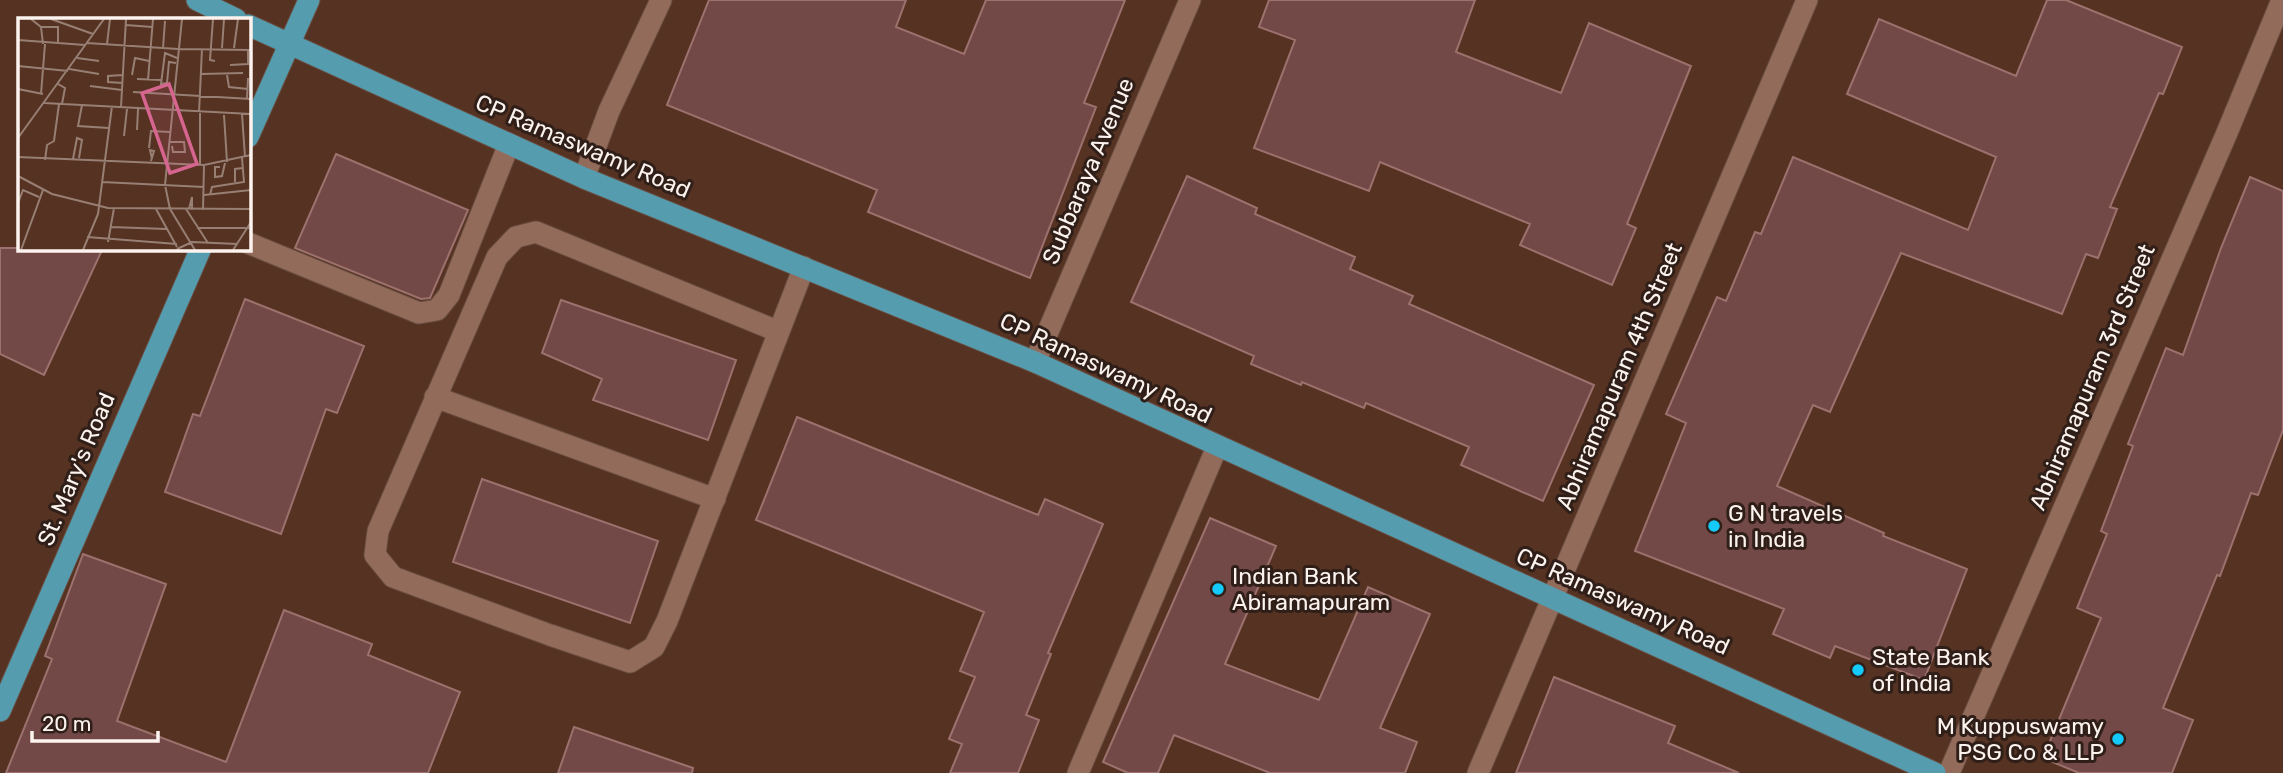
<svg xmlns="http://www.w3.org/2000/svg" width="2283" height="773" viewBox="0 0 2283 773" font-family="Rubik,sans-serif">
  <rect width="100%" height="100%" fill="#553222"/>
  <!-- building -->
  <path fill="#734947" stroke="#9d716d" stroke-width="2" d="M709,0H906L896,27L964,54L986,0H1125L1084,103L1096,107L1030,278L868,212L877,190L667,105Z
    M1269,0H1475L1456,52L1561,93L1589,23L1691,66L1627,224L1636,228L1612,285L1520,245L1530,224L1380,162L1369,191L1254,148L1295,40L1259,27Z
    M2047,0H2066L2182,47L2163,94L2159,93L2110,207L2117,209L2098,258L2086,254L2062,314L1901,253L1830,412L1813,405L1777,486L1884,533L1883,536L1967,569L1924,680L1835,646L1830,658L1773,634L1784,609L1635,551L1686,423L1666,414L1717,297L1726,301L1755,232L1761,234L1793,157L1968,230L1996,157L1847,94L1879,19L2016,76Z
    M336,154L468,210L430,298L421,299L295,248Z
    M1187,176L1257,208L1255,214L1355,257L1350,269L1413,296L1409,304L1594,385L1543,501L1461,465L1469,447L1366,403L1364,408L1302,382L1301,385L1251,364L1254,356L1131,302Z
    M2250,177L2283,191V430L2258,495L2251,493L2220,576L2217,575L2163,708L2193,720L2172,773H2079L2043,758L2101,618L2077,608L2107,534L2101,531L2133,446L2128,444L2166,348L2183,355L2221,248Z
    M0,248H103L44,375L0,354Z
    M245,299L364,346L337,413L326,409L281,534L165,492L193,414L200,416Z
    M561,300L736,360L708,440L593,400L602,379L542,353Z
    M797,417L1038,515L1045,499L1103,524L1048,653L1051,654L1026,715L1039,720L1018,773H950L962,744L949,739L975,677L960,671L984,612L756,520Z
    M482,479L658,541L630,623L453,562Z
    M1210,518L1276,546L1225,664L1319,700L1368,587L1430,614L1380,728L1417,742L1405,773H1270L1174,735L1158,773H1128L1103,762Z
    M83,554L166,584L117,721L226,762L284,610L372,644L368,655L460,692L428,773H6L52,659L45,656Z
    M1554,677L1675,726L1668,743L1739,773H1516Z
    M574,727L693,768L692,773H558Z"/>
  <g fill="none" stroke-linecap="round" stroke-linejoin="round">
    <!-- minor casing -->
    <g stroke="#684d40" stroke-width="23">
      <path id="minor" d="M584,178L609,111L661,0
        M248,243L419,313L437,310L449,295L509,144
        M777,331L536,232L516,237L497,257L378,531L375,555L393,577L550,635L630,662L654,647L667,621L804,267
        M1035,362L1190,0
        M435,397L715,499
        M1078,773L1217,447
        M1478,773L1807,0
        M1949,773L2226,135L2282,0"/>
    </g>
    <!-- major casing -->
    <g stroke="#684d40" stroke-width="23">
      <path id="major" d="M197,0L236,19
        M248,25L584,178L1035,362L1935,773
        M248,137L309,0
        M0,711L201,248"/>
    </g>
    <!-- minor -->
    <use href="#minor" stroke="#936b5a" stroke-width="21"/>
    <!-- major -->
    <use href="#major" stroke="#559caf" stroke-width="21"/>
  </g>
  <!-- markers -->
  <g fill="#13cafb" stroke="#2f1f18" stroke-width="2.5">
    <circle cx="1714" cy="526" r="7"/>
    <circle cx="1218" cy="589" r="7"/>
    <circle cx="1858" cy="670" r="7"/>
    <circle cx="2118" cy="739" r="7"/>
  </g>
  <g text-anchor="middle" stroke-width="6" stroke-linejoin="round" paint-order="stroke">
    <!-- street labels -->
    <g font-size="23" fill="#fcf3ef" stroke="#2f1f18">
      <text transform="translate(583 146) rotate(23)" y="8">CP Ramaswamy Road</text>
      <text transform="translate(1088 171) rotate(-67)" y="8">Subbaraya Avenue</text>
      <text transform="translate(1106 368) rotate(25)" y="8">CP Ramaswamy Road</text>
      <text transform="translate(1619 376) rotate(-67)" y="8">Abhiramapuram 4th Street</text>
      <text transform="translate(2092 377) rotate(-67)" y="8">Abhiramapuram 3rd Street</text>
      <text transform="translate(76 469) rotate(-67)" y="8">St. Mary's Road</text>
      <text transform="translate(1623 601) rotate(24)" y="8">CP Ramaswamy Road</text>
    </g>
    <!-- poi labels -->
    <g font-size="23" fill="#fcf3ef" stroke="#2f1f18" text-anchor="start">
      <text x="1728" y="521">G N travels<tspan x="1728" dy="26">in India</tspan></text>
      <text x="1232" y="584">Indian Bank<tspan x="1232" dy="26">Abiramapuram</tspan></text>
      <text x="1872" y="665">State Bank<tspan x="1872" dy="26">of India</tspan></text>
      <text x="2104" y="734" text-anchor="end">M Kuppuswamy<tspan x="2104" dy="26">PSG Co &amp; LLP</tspan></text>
    </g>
  </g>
  <!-- overview -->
  <g transform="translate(18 18)">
    <rect width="233" height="233" fill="#553222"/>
    <path fill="none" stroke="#987f74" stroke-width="2" d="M13,1L23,9L25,26M33,1L75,16M195,1L192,42L197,43M108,7L134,9M23,9H40V25M0,22L67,27M69,25L160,31M89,26L92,1M145,30L147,3M204,30L206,1M216,30L220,1M160,31L233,32M59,40L81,43M158,45L151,44L149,65L143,66L147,35L159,40M212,47L230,46V31M0,48L50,53M51,51L81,56M183,56L225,55M114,57L117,40L131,43M209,57L211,69L230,71M119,61L143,62M130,62L135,1M105,65L90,64V58L105,57M40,66L47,70L44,86M72,68L104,72M0,71L25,76M115,74L233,81M23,76L27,26M229,81L230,60M26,85L233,96M64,87L60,108L91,110M103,89L108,1M181,95L184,31M224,96L227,139M206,97L209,144M119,112L120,91M106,118L109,91M0,120L86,1M151,124H166L167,134H155L154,128M131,130L133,113L152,114M0,139L186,147L233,137M55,141L59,120L64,122L61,140M27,142L29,127L36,123L41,86M133,143L136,133L132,132L134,141M182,147V95M202,149H197V159L204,158L207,145M0,158L34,176L90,190L233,191M84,164L186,169M217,164V151L225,150M186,177L233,172M192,177L194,169L226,164L224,140M0,185L5,172L21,179M138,191L159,229M152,191L177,232M152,191L147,167L164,1M168,191L190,225M171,191L174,179V192M185,192L186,147M93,209L148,211M179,210H231M69,219L159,226M90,224L96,190M159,231L174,224L220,226M3,232L25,172M65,232L80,196L94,88M215,232L233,204"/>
    <path fill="#d6658f" fill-opacity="0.15" stroke="#d6658f" stroke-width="3.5" d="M151,66L179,146L152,155L124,75Z"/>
    <rect width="233" height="233" fill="none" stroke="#fcf3ef" stroke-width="3.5"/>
  </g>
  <!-- scale -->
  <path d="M32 731v10h126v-10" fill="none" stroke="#fcf3ef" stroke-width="3.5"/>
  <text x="42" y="731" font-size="21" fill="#fcf3ef" stroke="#2f1f18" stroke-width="5" paint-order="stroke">20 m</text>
</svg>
